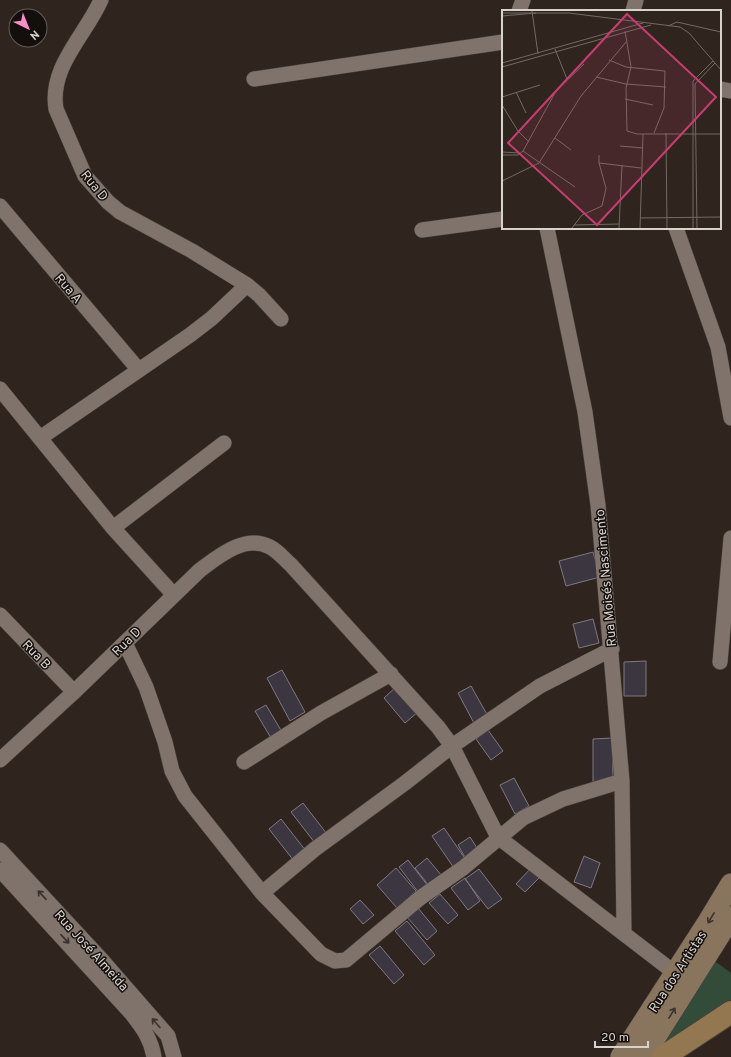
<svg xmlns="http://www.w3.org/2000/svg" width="731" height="1057" viewBox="0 0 731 1057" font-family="Overpass,sans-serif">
  <rect width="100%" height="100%" fill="#2f251e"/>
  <!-- green -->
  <path fill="#334c3a" d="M709,957L731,973V1005L645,1057Z"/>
  <!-- building -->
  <path fill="#3c3640" stroke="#7f7884" d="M593,552L600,577L566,586L559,561Z
    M593,619L599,643L579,648L573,624Z
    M646,661V696H624V662Z
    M282,670L305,712L290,721L267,678Z
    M397,686L419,711L405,723L384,698Z
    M471,686L489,718L475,725L458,693Z
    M266,705L282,732L271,738L255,711Z
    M488,730L503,751L491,760L476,739Z
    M612,738L613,781L593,782V739Z
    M514,778L529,806L515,814L500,785Z
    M303,803L327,834L315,843L291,812Z
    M281,819L306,851L294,861L269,829Z
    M444,828L466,860L454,868L432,836Z
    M470,837L479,851L466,859L458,845Z
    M584,856L600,863L591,888L574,882Z
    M427,858L442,876L429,886L415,868Z
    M408,860L428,886L419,893L399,867Z
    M533,866L542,875L525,892L516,884Z
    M396,868L416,891L397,908L377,885Z
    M479,869L502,899L488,909L465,879Z
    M465,878L480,901L468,910L451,888Z
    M440,894L458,915L448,924L429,903Z
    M360,900L374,915L363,924L350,909Z
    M418,908L437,931L427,940L407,917Z
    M407,921L435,955L424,965L395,931Z
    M380,946L404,975L394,984L369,955Z"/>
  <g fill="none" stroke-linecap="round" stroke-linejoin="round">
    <!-- street casing -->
    <g stroke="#49413b" stroke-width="16">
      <path id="street" d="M101,0C85,36 49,67 56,109L85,176L108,202L120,212L192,251L247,285
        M519,11L523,0
        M633,11L636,0
        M254,79L503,42
        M720,89L731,91
        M0,206L138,369
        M547,228L585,412L598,505L622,781L624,933
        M676,228L718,347L731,418
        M422,230L503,219
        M0,389L113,528L173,594
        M40,438L190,335L212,318L247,285L259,295L281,319
        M113,528L224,443
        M0,615L74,692
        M125,643L146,687L165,742L172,771L185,796L262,893L321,954L335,961L346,960L420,898L463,868L523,818L563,799L622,781
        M720,662L731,538
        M0,760L74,692L200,570C219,556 245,534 270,547C278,551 284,559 291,565L438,727L452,746L498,837L675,973
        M244,762L321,713L391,674
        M0,850L100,958L168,1036L174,1057
        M0,870L132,1014C143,1028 151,1039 154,1057
        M262,893L315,849L405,783L452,746L540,686L612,649"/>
    </g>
    <!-- secondary casing -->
    <g stroke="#49413b" stroke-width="22">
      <path id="secondary" d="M621,1057L708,922L731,884
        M643,1057L731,917"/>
    </g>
    <!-- primary casing -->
    <g stroke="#49413b" stroke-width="24">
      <path id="primary" d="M663,1057L731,1012"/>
    </g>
    <!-- street -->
    <use href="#street" stroke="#7f736b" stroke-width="15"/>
    <!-- secondary -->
    <use href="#secondary" stroke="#89755e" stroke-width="21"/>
    <!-- primary -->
    <use href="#primary" stroke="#937751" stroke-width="22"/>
  </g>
  <!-- one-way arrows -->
  <defs><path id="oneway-shaft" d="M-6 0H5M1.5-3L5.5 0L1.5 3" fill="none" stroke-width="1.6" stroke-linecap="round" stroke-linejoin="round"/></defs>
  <g stroke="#39322d">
    <use href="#oneway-shaft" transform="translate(42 895) rotate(-133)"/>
    <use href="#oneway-shaft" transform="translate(65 939) rotate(47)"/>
    <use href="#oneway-shaft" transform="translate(156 1023) rotate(-131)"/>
  </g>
  <g stroke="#3d3329">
    <use href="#oneway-shaft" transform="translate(711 918) rotate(121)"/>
    <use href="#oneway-shaft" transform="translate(672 1013) rotate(-59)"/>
  </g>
  <g text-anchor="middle" stroke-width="3" stroke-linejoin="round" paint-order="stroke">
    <!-- street labels -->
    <g font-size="13" fill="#d8d2cd" stroke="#140f0c">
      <text transform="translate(95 185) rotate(51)" y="5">Rua D</text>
      <text transform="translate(69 288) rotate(50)" y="5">Rua A</text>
      <text transform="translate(605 578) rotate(-95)" y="5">Rua Moisés Nascimento</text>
      <text transform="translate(126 641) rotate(-45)" y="5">Rua D</text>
      <text transform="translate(37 654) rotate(46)" y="5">Rua B</text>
      <text transform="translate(92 950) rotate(48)" y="5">Rua José Almeida</text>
      <text transform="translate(677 971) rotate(-57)" y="5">Rua dos Artistas</text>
    </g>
  </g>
  <!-- overview -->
  <g transform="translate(502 10)">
    <rect width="219" height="219" fill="#2f251e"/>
    <path fill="none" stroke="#736a64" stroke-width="1" d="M30,1L36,44M0,3H67L178,17L187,23L219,60M0,6L34,3M166,16L175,12L219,22M123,21L129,57L124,78L125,121L135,124H219M53,39L65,69M107,50L124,57L163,61L162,98L152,123M0,53L141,13M0,57L149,15M94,67L124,74L164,77M14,82L24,103M0,87L38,75M123,89L151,95M0,95L16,121L27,132M164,123L165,218M53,128L69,140M118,136L141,138M21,141L73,177M0,142L18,143M0,145H16L21,141L54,81L82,54M97,145V153L139,158M0,171L37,153L79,86L124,32M138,208L219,207M72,215L117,214M70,218L80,205L100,196L104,178L97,153M117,218L120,155M138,218L141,124M191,218V71L211,51M195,218L193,74L213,53"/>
    <path fill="#c63d72" fill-opacity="0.15" stroke="#c63d72" stroke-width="2" d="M125,4L214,87L95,215L6,133Z"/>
    <rect width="219" height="219" fill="none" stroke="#d8d2cd" stroke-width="2"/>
  </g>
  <!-- north arrow -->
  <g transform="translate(28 28) rotate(137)"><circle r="19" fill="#140f0c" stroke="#625d59"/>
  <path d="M0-3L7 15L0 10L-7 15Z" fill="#fa8fc7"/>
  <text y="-6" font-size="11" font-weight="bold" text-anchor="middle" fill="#d8d2cd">N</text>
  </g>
  <!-- scale -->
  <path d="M595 1041v6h53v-6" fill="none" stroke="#d8d2cd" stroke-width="2"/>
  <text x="601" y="1041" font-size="12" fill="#d8d2cd" stroke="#140f0c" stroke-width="3" paint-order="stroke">20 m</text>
</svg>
